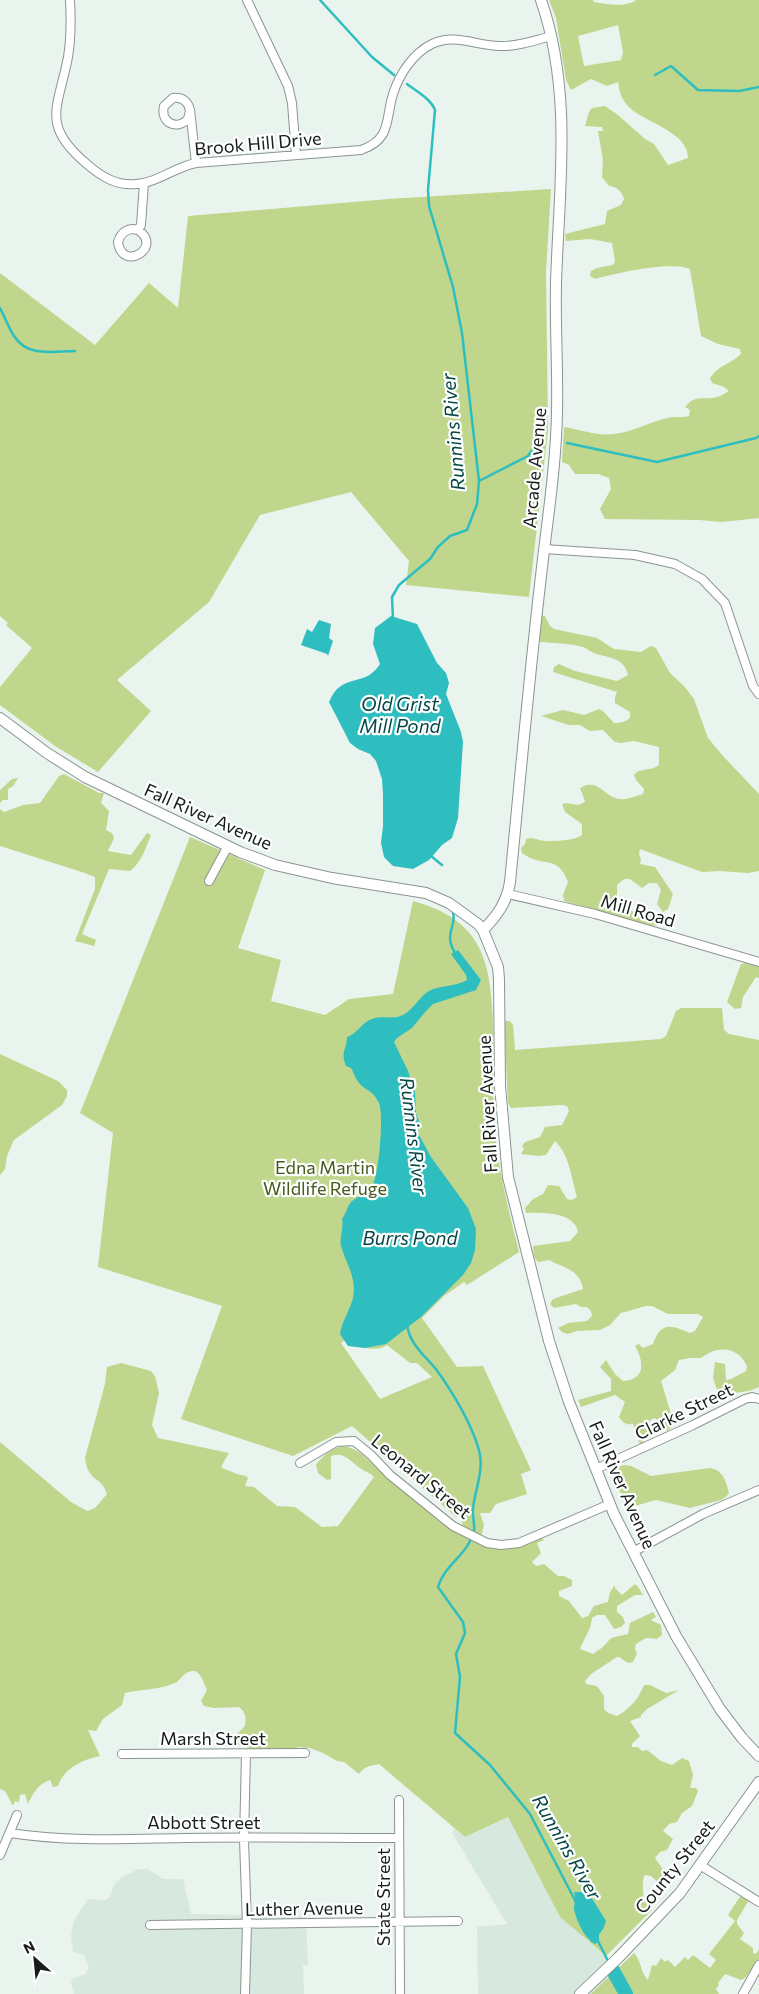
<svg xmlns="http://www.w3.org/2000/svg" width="759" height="1994" viewBox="0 0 759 1994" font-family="Commissioner,sans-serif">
  <rect width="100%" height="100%" fill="#eaf4ee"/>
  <!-- built -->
  <path fill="#d7e9de" d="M508,1817L560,1917L619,1968L591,1994H478L477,1927L507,1924L452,1833L455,1829L465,1837Z
    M139,1869H148L163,1879H183L191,1914L306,1916L308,1965H303L304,1994H74L71,1984L72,1979L85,1974L89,1967L84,1955L73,1952L71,1936L74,1920L88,1899L105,1900L110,1897L114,1885L122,1877Z"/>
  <!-- green -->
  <path fill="#bfd68c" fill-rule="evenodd" d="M549,0H593L594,2C605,4 626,8 636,0H759V518L722,522L699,520L605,519L600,509L611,489L609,478L598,474H575L569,465L562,462L564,427C576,429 588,433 599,434C623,437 644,424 667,418C674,416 682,418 689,416L690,410L685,407C696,393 704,401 717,397C721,396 725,393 729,391L724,387L712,383L710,378C718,365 731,364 741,354L740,349L718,344L701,336L690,269C669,261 618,273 595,279L590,276L591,271L597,268L613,265L615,261L612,243L590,239L566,241L565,234L605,224L607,211L621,205L624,199C622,191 617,187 609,186L602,177L603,160L598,131H603L602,127L585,126L589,112L592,108L605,106L618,115L645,139L654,144L668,165L688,158C689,131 639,121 626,104C621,98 619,89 618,82L607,86L591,79L571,90L566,80L556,18ZM618,25L623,52L621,60L584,66L578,36Z
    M551,189L546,272L548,430L529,597L406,585L409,561L351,492L260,515L209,602L117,680L151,711L98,772L55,746L0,705V687L32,648L6,625L8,623L0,616V273L95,345L149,283L178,308L188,216L388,199Z
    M540,615L545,616L550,626L554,629L597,638L614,649L641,652L651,646L656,648L670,673L684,686L694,699L708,738L723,756L759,794V871L748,873L719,871L702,872L640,849L639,854L641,859L640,864L655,867L673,894L668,909L663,912L657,904L661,890L657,883H649L642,888L630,879H624L617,885V907L635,912H652L659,920V925L647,926L564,901L563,895L568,882C557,853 544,869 522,853L521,848L525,844L526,839C533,836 538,841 546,841C556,841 574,841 582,835V824L565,812L562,804C571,801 578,809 585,801L580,788C599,777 604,798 620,799C627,800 636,796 643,794L644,789L636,780L634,775L638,771L654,768L659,765V747L634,741L621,743L615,742L603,730L590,731L580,725H569L541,716L563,710L584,715L599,709L603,711L614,723C621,723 625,722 630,718V712L615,703V697L617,692L553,672L554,667L559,664L575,671L617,681L628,675C625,659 611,658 597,654C592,653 588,649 583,647C570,643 553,643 539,642Z
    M64,774L99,793H104L101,803L109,811L106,830L112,833L114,838L108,851L131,855L147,833L151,835C145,849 142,862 130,871L109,869L82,934L96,940L94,946L75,941L95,889V877L85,873L0,846V809L4,812L23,805L40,803L59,776Z
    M18,778L13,786L8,789V800H3L0,803V790L12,779Z
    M190,837L265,870L238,948L281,960L271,1001L325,1015L349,999L393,994L413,901C482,920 491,960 493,1025C494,1061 492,1097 495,1132C499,1173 509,1212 519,1252L467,1285L464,1282L444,1296L422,1318L457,1367L483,1366L531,1470L521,1474L527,1494L496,1504L490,1513H480L484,1525L480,1541L517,1546L542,1538L544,1540L537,1543L541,1553L532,1562L536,1566L544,1564L558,1576H564L572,1580V1586L559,1591V1596L569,1601L582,1618L588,1616L594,1606L608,1602L610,1592L615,1585V1588L622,1595L635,1584L639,1588L643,1595H635L617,1606V1612L623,1617L625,1623L621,1627L614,1629L605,1615H597L592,1618C591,1630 584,1638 580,1649L593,1654L603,1647L611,1638L628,1634L630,1623L653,1612L656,1617L651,1620L661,1625L662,1635L657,1639L646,1638L636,1644L635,1649L637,1654L633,1662L628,1663L619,1657H617L591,1674L585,1681L586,1684L597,1686L604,1696V1709L608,1713L617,1716C630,1709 639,1698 644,1685H650L666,1693L679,1690L647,1709L641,1715V1717L630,1721L640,1736L632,1744V1747H638L642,1751L647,1750L661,1761L672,1765L682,1758L689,1761L693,1775L690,1788H696L698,1791L692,1806L682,1813L677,1822L669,1824L663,1831L673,1839L667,1850L660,1852L655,1858L670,1880L661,1885L651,1876L645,1875C641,1881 644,1891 643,1899L652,1910L606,1956L560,1917L508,1817L465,1837L379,1764C370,1766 366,1765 359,1774L344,1762L337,1761L323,1753L310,1748L297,1747L296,1752H248L249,1748L233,1743L236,1735L245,1726C246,1717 246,1713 239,1707L214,1708L204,1706L201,1701L207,1690C204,1684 201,1672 194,1671C185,1670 181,1680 175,1683C159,1690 141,1689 125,1693L122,1705L103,1719L96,1731L88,1730L100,1756C83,1759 63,1769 58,1786L53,1787L50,1780C38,1784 33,1793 28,1804L25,1794L20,1795L19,1802L15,1801L13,1806L5,1791L0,1789V1442L71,1502L87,1511L95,1508L107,1494C101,1475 88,1483 85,1458L105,1384L107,1367L121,1363L151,1371L155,1376L159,1393L152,1425L158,1438L229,1453L222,1465V1468L237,1474L246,1476L248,1478L245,1486L254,1487L277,1506L295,1507L322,1527L338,1526L374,1477C370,1472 365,1472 360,1468C350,1461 344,1451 331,1456V1479L327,1480L318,1473L316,1465C322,1456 336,1444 348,1447C363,1451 373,1466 385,1475C410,1495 437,1514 463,1533L462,1521L458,1516L456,1517L352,1426L293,1456L181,1419L222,1306L98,1267L113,1133L80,1113ZM345,1340C356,1347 376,1353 387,1345L410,1363H417L432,1377L380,1399L341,1343ZM577,1900L603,1929L599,1935L589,1941L575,1905Z
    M746,963L759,967V978L756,977L743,997L741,1008L735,1009L727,1002L741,964Z
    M681,1008H722L724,1030L729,1034L759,1040V1387L749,1391L719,1395L713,1378L715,1362L725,1364L726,1380L731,1379L746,1371L747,1366C738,1346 717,1345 701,1358H690L679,1360L675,1370L661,1381L672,1417L677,1423L667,1431L655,1418L650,1420L648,1437L640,1445L633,1424C626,1425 623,1423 619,1417L625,1402L615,1395L581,1407L578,1400L611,1391V1379L600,1367L606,1360L615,1374L623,1381C646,1380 644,1361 635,1346L639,1344L643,1348L653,1344C661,1321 671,1325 690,1333L695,1331L703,1317L698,1314H668L652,1306H646L621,1313L610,1325L600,1330L577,1331L568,1334L562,1332L558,1328L568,1323L587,1321L592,1316L591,1311L587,1307H581L576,1304L554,1308L550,1304L553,1299L583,1289C580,1269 563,1268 549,1260L538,1262L534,1257L533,1246L570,1241L578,1232C575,1212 542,1212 526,1213L525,1208L533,1199L543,1194L548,1185L559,1186L567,1199L572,1200L577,1197C571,1177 570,1156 555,1141L546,1155L539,1156L521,1154L524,1149L522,1146L525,1142L540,1137L545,1127L562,1125L569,1111L567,1106L562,1105L511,1108L508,1103L504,1021H510L513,1025L515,1050L661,1039L666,1036L676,1011Z
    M0,1054L58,1081L67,1090V1096L62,1105L14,1140L7,1156L5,1169L0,1175Z
    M625,1465L631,1466L651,1476L710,1468C723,1470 726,1481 729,1493L726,1497L721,1500L690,1508L656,1500L628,1508C621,1496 616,1484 616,1470L620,1466Z
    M741,1895L749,1900L737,1920V1924L744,1933L740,1939L753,1948V1953L756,1954L759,1949V1977L750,1971L745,1978L741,1980L725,1974L718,1983L719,1985L716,1989L719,1994H591L634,1953C642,1961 640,1972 648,1980L652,1965L656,1966L661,1958L665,1962L668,1960L675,1967L685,1957L688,1960L693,1955L710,1968L716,1960L709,1954L735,1921L728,1915Z"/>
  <!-- water -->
  <path fill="#2ebec0" d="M391,616L417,624L437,663L446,673L449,683L446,694L461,732L463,742L458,818L452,838L442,845L429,860L413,869L393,866L384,857L381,843L383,826V794L382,779L376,761L370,754L358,749L350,743L329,702C342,671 364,689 380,664L373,644L375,628Z
    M319,620L331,624L329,638L333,641L328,656L327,654L301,645L307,629L312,632Z
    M458,950L481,980L476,990L433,1004L426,1011L412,1028L397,1038L394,1042L408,1071L415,1092L416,1113L419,1122L418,1133L431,1157L468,1208L476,1229L475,1250L471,1263L463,1275L421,1317L386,1344L365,1348L348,1346L340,1334C342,1321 350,1310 353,1298C357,1277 346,1264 341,1246C339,1238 344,1228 342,1219C346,1214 347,1207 351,1202C357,1197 368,1192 372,1186C379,1176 384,1114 379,1103C372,1090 370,1093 361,1085C356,1081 354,1073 351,1068L346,1066C340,1051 347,1050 347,1037C357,1034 361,1023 372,1019C382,1015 393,1020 403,1015C413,1010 419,997 429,991C440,985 455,987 467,980L466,975L451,954Z
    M574,1892H588L606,1921L603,1929L599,1935V1941L595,1944C586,1940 577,1922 575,1913C572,1905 577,1902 574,1892Z"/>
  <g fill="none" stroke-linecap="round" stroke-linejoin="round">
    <!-- stream -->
    <path stroke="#2ebec0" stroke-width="2.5" d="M320,0L372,57L394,75
      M655,75L671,66L698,90L739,91L759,87
      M0,308C5,317 8,327 14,336C28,358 54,351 75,351
      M567,443L657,462L756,438L759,436
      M479,481L528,456L537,443H542
      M393,620L392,597L399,585L430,559L438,547L450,536L467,530L477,504L479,481L462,333L453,287L429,206L428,190L435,110C431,99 416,91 407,84
      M431,856L442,865
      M453,912C457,928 443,932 455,953
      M407,1324C409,1343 423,1354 435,1368C451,1389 475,1429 480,1455C483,1472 475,1491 473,1508C472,1515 475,1524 474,1530C468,1556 445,1563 438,1587L463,1622L465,1633L456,1654L460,1677L455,1733L490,1765L530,1814L577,1904
      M597,1939L609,1963"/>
    <!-- river -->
    <path stroke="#2ebec0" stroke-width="14" d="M611,1967L626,1994"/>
    <!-- minor casing -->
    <g stroke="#8b958f" stroke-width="10">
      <path id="minor" d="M70,0C71,18 71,39 68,57C58,109 40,125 88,165C102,177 117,186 136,184C157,183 175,167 196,163L361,150C392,139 385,120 393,94C399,75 413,53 432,44C455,33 476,46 500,46C517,47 535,40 552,36
        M247,0L288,86L292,103L296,155
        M190,110L188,119C176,131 160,122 164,106L173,98C182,97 188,101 190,110L196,163
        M138,230C164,247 122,273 118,242C121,232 128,227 138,230L141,225L144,183
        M544,549L635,555L675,564L702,579L725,603L753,686L759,694
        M209,881L228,846
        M508,894L595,914L759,962
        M300,1463L336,1442L354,1441L371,1455L390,1475L453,1526L487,1543L501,1545L519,1543L610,1504
        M596,1469L693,1425L745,1399L752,1397L759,1399
        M633,1552L703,1514L759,1490
        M122,1754L305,1753
        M399,1800L400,1994
        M10,1833C67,1842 127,1839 185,1838C255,1837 325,1838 396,1838L399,1840
        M0,1855L17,1815
        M700,1865L759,1902
        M150,1925L458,1921
        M245,1994L247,1925L244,1840L246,1754
        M743,1994L759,1965"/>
    </g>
    <!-- secondary casing -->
    <g stroke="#8b958f" stroke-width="12">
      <path id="secondary" d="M0,718L47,753L85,777L240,852L275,865L332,878L426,893L449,903L478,924L483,930L498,967L499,979L500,1086L508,1177L549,1341L569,1402L614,1514L676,1636L720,1709L742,1738L759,1756
        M483,930C497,916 507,902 510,882C520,780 529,678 541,576C547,522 556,467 557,412C558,369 555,326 556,283C559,187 573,93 541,0
        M580,1994L618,1958L680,1893L759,1782"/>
    </g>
    <!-- minor -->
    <use href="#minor" stroke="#fff" stroke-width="8"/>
    <!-- secondary -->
    <use href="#secondary" stroke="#fff" stroke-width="10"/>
  </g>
  <g text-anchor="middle" stroke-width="4.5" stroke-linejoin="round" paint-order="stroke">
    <!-- street labels -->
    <g font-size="18" fill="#181b19" stroke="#fdfffe">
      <text transform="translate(258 144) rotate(-5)" y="6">Brook Hill Drive</text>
      <text transform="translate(535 468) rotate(-85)" y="6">Arcade Avenue</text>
      <text transform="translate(208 817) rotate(24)" y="6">Fall River Avenue</text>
      <text transform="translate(638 911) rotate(16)" y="6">Mill Road</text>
      <text transform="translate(488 1104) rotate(-93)" y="6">Fall River Avenue</text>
      <text transform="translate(684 1412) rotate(-26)" y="6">Clarke Street</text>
      <text transform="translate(421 1477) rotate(39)" y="6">Leonard Street</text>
      <text transform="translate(622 1485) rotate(66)" y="6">Fall River Avenue</text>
      <text x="213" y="1745">Marsh Street</text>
      <text x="204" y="1829">Abbott Street</text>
      <text transform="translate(675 1867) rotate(-51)" y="6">County Street</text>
      <text transform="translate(384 1897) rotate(-90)" y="6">State Street</text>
      <text transform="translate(304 1909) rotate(-1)" y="6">Luther Avenue</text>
    </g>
    <!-- park labels -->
    <g font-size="18" fill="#49591c" stroke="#fdfffe">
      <text x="325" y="1174">Edna Martin<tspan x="325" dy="21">Wildlife Refuge</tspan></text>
    </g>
    <!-- water labels -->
    <g font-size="19" font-style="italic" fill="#074647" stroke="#fdfffe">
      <text transform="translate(453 432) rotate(-95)" y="7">Runnins River</text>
      <text x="400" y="711">Old Grist<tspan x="400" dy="22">Mill Pond</tspan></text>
      <text transform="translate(414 1136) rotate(83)" y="7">Runnins River</text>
      <text x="410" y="1245">Burrs Pond</text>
      <text transform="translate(567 1847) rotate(60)" y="7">Runnins River</text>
    </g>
  </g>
  <!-- north arrow -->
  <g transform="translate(35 1959) rotate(333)" stroke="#fdfffe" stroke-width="4" paint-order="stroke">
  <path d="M0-4L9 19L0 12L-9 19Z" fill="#181b19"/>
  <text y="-8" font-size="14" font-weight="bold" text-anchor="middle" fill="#181b19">N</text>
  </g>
</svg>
